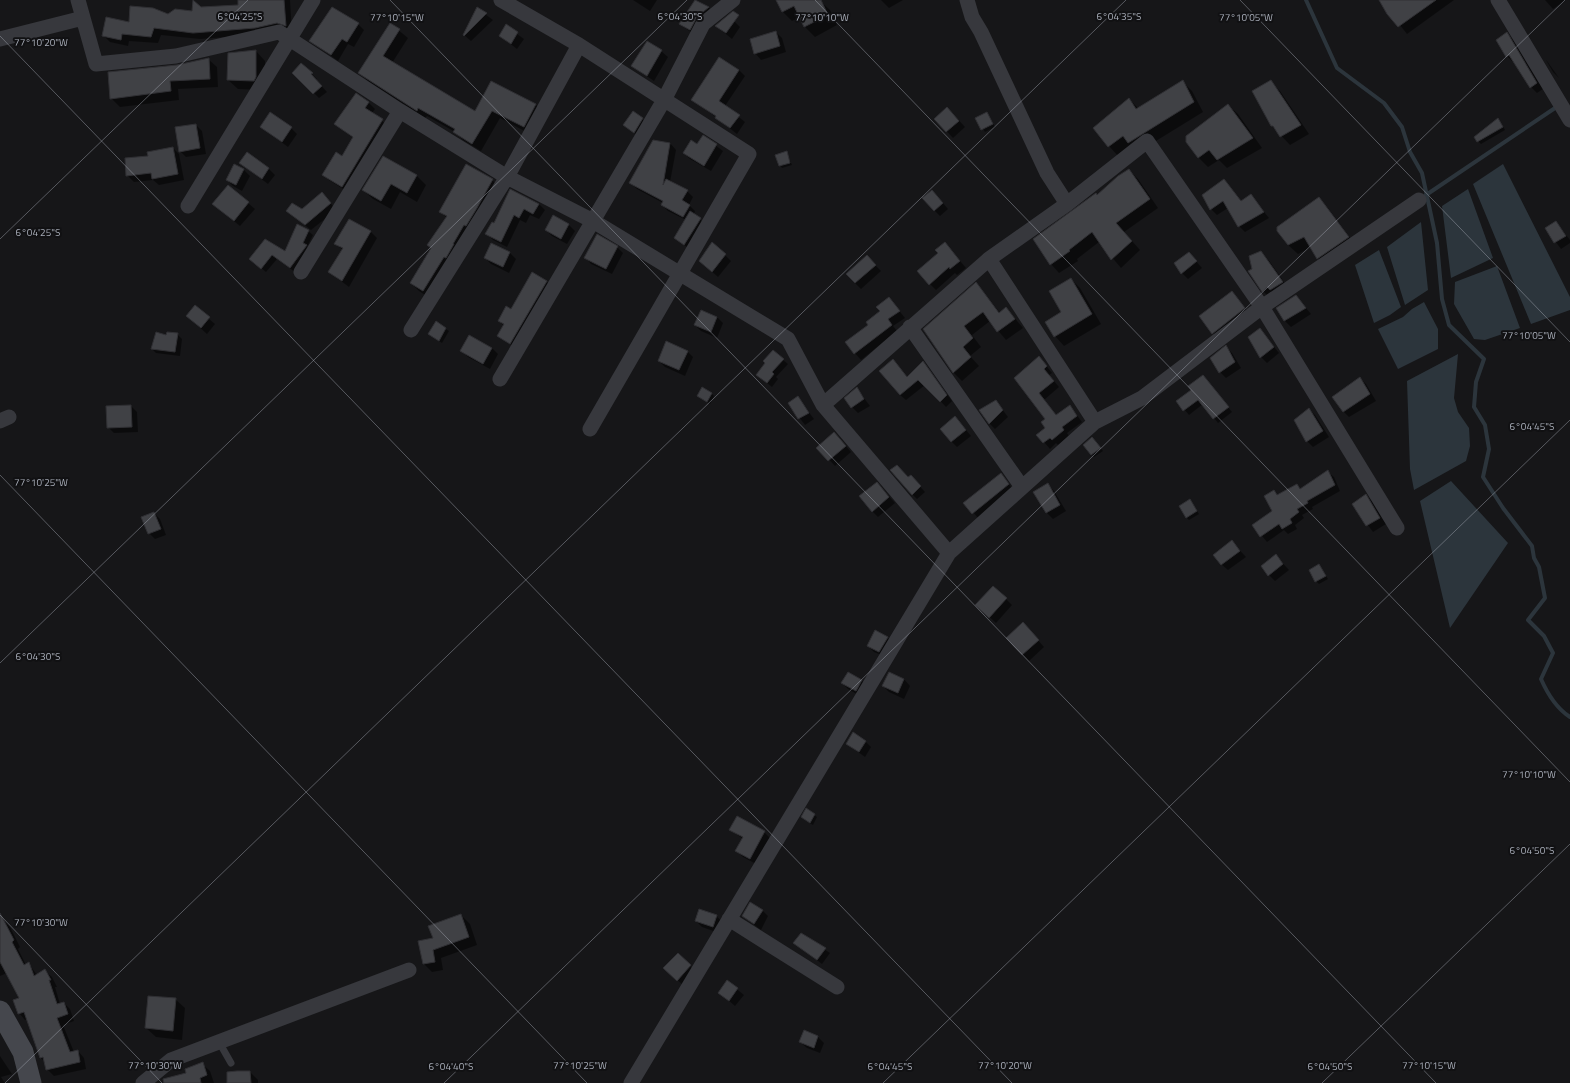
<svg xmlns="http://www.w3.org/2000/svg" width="1570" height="1083" viewBox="0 0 1570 1083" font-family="'Titillium Web',sans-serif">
  <rect width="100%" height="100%" fill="#161618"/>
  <!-- water -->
  <path fill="#2c353c" d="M1503,164L1570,297V310L1531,324L1473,184Z
    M1468,189L1493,258L1451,278L1442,206Z
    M1421,222L1428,290L1405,305L1387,247Z
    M1379,250L1401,307L1390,315L1374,323L1355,265Z
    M1497,266L1520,328L1485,340L1474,339L1454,304L1455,282Z
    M1424,302L1438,329V349L1398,369L1378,329L1403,317L1412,309Z
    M1458,354L1454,398L1458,412L1469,428L1470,446L1466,461L1414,490L1410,469L1407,381Z
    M1451,481L1508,543L1450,628L1420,501Z"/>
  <!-- shadow -->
  <path fill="#0007" d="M239,0H290L292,32L200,39L161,35L158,43L129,41L128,46L110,42L103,35L130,23L193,12L201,8L239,6Z
    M633,0H657L650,11Z
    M777,0L820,1L830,10L837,25L815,37L806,28L801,17L792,21L783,12Z
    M881,0H903L889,8Z
    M1380,0H1454L1407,34Z
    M1545,0H1566L1553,9Z
    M695,1L709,8L715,14L696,36L680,24Z
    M477,8L493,20L471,41L464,35Z
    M734,21L740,27L732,39L716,26Z
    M358,24L364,30L354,47L348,44L338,61L311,41Z
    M391,24L408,38L392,63L476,112L491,82L536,105L544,113L532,135L500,118L481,151L463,140L455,132L427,116L425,118L368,81L360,73Z
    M506,26L524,39L517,49L500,36Z
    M776,32L782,38L786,52L761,60L755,53Z
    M1507,34L1513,40L1543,89L1537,93L1531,87L1514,61L1513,62L1507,56Z
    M256,51L265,61V86L263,90L238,89L228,80L229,54Z
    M661,51L668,57L654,81L632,66Z
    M208,59L217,67L218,87L178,89L179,100L120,107L111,98Z
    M1546,60L1547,61L1559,78L1553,72Z
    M301,64L317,79L316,80L327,92L319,98L294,73Z
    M739,70L745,76L725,106L745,122L737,134L693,99Z
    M1183,82L1192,91L1203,112L1138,152L1118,156L1109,146L1129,99L1139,109Z
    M1270,82L1280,91L1309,134L1290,145L1272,126Z
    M356,94L369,103L375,109L372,113L388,126L348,192L329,180L323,174L342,157L353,138L336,124Z
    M1228,105L1238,114L1262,148L1227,168L1219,160L1208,167L1199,158L1187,141Z
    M987,113L995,127L985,132L977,119Z
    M953,114L965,127L953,138L935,119Z
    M642,119L648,125L641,138L624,125Z
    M1500,122L1505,130L1481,144L1478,141L1475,137Z
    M196,125L202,131L206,154L186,157L180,151Z
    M261,127L291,128L297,134L288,147Z
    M703,136L723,151L711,171L690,159L684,153L697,145Z
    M670,143L676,150L670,182L687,191L693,197L689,205L695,211L694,214L706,225L691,250L675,238L686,220L668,211L662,205L663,203L637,189L631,183Z
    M173,148L179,154L184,180L159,185L153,180L134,182L127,175Z
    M786,152L792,165L782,168L780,165Z
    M383,157L417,176L426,185L417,202L400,192L391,209L373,199L363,190Z
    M240,163L269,169L275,175L268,184Z
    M244,170L250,176L242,191L233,186L227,180Z
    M1129,170L1138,179L1158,208L1124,232L1140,250L1121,268L1099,242L1077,259L1078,261L1059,273L1051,264L1097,196Z
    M492,180L500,188L431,299L419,291L411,283L447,218L441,212Z
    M228,186L255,209L240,226L220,210Z
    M1230,187L1242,202L1251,196L1269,218L1245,232L1239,226L1228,208L1217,215L1211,209L1203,195Z
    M511,190L539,204L545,210L539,219L530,215L526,223L520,220L507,247L493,240L487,234L495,224Z
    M938,197L948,209L940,216L934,210Z
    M1319,198L1328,208L1357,247L1327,267L1317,258L1311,247L1298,254L1288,245Z
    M328,200L336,210L311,230L287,211L302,210Z
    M553,216L569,225L575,231L567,244L552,236L546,230Z
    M349,220L371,232L377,238L349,287L329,272L343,250L336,244Z
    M1556,222L1570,240V243L1561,249L1546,229Z
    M308,231L313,235L307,247L311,250L295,272L277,259L266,272L255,263L265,240L285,253Z
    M945,243L966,268L957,275L955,273L936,290L930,284Z
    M492,245L510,253L516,259L509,273L491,264L485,258Z
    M617,247L623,253L612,274L591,264L585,257Z
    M1261,252L1270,262L1291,292L1272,300L1263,291L1254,269Z
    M725,255L731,261L718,277L700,261Z
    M1195,260L1202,268L1188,279L1182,273Z
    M873,263L881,271L861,289L855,283Z
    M533,274L547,282L553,288L517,349L499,336L504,326L499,321L512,310Z
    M1071,279L1080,288L1101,324L1064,346L1055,336Z
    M976,283L1000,313L1006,308L1023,328L1006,340L990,321L972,335L981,347L970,356L979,366L962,381L954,373L924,330Z
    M1232,292L1254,318L1222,342L1213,333Z
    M1296,296L1311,314L1291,327L1285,321Z
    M889,298L905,318L893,326L897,331L861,360L846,343L869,325Z
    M195,307L215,324L207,334L187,316Z
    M717,317L723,323L717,338L701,331L695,325Z
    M436,323L449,331L442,343L429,334Z
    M1260,329L1279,353L1267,363L1261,357Z
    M177,334L182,339L180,356L156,353L152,349L167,336Z
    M470,336L492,348L498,354L490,369L468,357L462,351Z
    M1226,347L1232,353L1241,368L1226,378L1220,372Z
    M687,351L693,357L685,376L665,367L659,361Z
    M783,360L788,364L776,377L778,379L772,387L757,375Z
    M923,362L952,401L946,407L925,385L906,400L900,395L898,366L908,378Z
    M1044,363L1052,373L1049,375L1059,387L1044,400L1056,416L1070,406L1082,422L1067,433L1069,436L1058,445L1056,443L1050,449L1038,435L1047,428L1046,419L1015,378Z
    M1203,376L1232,412L1218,423L1203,404L1189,415L1177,401L1192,390Z
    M1360,378L1366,384L1376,401L1349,417L1343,411Z
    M857,389L870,406L858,413L852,407Z
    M712,394L714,396L710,404L698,396Z
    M798,398L814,419L805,425L789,404Z
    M996,401L1008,417L995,429L989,423Z
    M131,406L137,412L138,432L114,433L108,427Z
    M1309,409L1315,415L1329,437L1313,447L1307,441Z
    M961,424L971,436L957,447L951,441Z
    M840,439L851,452L835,466L818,448Z
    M1095,441L1103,451L1094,457L1085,445Z
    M1328,472L1334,477L1340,491L1312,507L1313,509L1302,515L1304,518L1295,525L1297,529L1288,534L1284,530L1267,542L1253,525L1273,511L1274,491L1278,496L1297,485L1301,489Z
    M1001,474L1014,491L979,519L965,503Z
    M908,478L915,481L925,492L917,499L912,494Z
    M1048,485L1054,491L1066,511L1053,519L1047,513L1035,492Z
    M883,490L895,503L878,517L872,511Z
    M1366,495L1372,501L1386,524L1373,532L1353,505Z
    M1190,501L1199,514L1189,520L1186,517Z
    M154,513L160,519L166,535L155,539L149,533Z
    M1232,542L1246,557L1228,570L1221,564Z
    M1276,556L1289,570L1275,581L1269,575Z
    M1319,565L1328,579L1319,584L1316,581Z
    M1006,599L1012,605L996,623L983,611Z
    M1029,630L1044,647L1029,661L1008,638Z
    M876,631L888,638L894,644L886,657L874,652L868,646Z
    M848,673L862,681L868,687L862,697L848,689L842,683Z
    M889,673L904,679L910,686L904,699L889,692L883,686Z
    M865,741L871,747L865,757L847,744Z
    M807,810L817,817L813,825L805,820Z
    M731,830L764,832L770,838L756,864L743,857L737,851L743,839Z
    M762,910L768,916L761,930L743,916Z
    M461,915L470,924L477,945L441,958L443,970L432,972L424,964L434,939Z
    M716,916L723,922L719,933L702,927L696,921Z
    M3,920L10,927L20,947L18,949L26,965L29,964L37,975L45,971L52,977L57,987H55L60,1004L64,1003L70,1009L74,1021L63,1025L74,1052L78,1051L84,1058L86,1069L54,1076L47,1069L45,1062L40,1057L27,1019L25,1020L19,1013L21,999L7,973L0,976V922Z
    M801,934L830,953L822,964L795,943Z
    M678,955L696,972L684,986L671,974Z
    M728,982L744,995L735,1006L720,993Z
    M175,999L185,1008L182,1040L156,1037L146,1028Z
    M805,1031L818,1037L824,1043L820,1053L807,1048L800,1042Z
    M0,1056L12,1074L1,1077L5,1083H0Z
    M202,1064L210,1071L214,1083H165L188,1074Z
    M250,1072L258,1080V1083H228V1073Z"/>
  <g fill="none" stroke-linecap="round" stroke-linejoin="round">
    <!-- stream -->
    <path stroke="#2c353c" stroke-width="4" d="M1306,0L1337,68L1384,103L1402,127L1410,152L1422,173L1437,243L1442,299L1449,325L1484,359L1476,382L1474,407L1485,425L1489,449L1483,477L1503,508L1532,546L1534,558L1539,567L1545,598L1528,620L1544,636L1553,653L1541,679C1548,695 1556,708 1570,717
      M1426,195L1558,106"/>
  </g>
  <!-- building -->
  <path fill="#404145" stroke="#303034" d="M193,0L201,7L238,5V0H284L286,26L277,23L255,28L193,33L154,28L151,37L122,34L121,40L102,36L106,17L129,22L130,6L153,8L168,14L175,9L192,11Z
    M695,0L709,7L697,17L690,30L679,24Z
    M776,0H821L828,15L804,27L794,6L782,12Z
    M1379,0H1436L1398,27L1387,14Z
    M332,7L359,23L347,42L342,39L331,55L309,41Z
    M477,7L487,13L464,36L463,35Z
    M733,11L739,15L726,33L715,26Z
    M390,23L400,29L383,56L475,111L491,81L536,104L524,127L492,111L472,144L453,132L455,129L418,108L417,111L358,73Z
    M506,24L518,32L511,44L499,36Z
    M776,31L780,46L754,54L750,39Z
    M1507,32L1537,83L1530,88L1509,55L1506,57L1496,40Z
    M647,41L662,50L647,76L631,66Z
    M256,50V77L254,81L227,80L228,53Z
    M719,57L739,70L719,101L740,115L730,128L715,118L716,116L691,100Z
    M209,58L210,79L170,81L171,91L110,99L108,72L177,65Z
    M301,63L313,73L311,74L322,86L313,94L292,73Z
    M1183,80L1194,102L1128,143L1123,136L1108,147L1093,128L1129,98L1136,109Z
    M1271,80L1301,125L1280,137L1273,126H1271L1252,91Z
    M356,93L369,102L365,108L383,119L342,187L322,175L336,152L342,156L353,137L334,124Z
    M1228,104L1253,138L1217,160L1209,150L1198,158L1186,142V136Z
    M947,107L959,121L946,132L934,119Z
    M633,111L643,118L634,133L623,125Z
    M270,112L292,127L282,142L260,127Z
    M987,112L993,124L981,130L975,118Z
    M1498,118L1503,127L1477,142L1474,137Z
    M196,124L200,148L179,152L175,127Z
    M703,135L717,144L704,166L683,153L691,140L697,144Z
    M653,140L670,143L663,185L666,179L688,190L682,200L690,205L683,217L661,205L663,201L629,183Z
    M173,147L178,174L152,179L151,173L126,176L125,158L148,156L147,152Z
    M787,151L790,163L779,166L775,155Z
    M247,152L269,168L262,179L239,163Z
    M383,156L417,175L407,193L391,184L381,201L362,190Z
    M234,164L244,169L236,185L226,180Z
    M466,164L493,179L477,208L466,226L464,225L453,244H454L446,258L444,257L423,291L410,283L431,248L427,245L447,216L439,212Z
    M1129,169L1150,199L1116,223L1132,241L1111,260L1092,232L1069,250L1070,251L1050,265L1033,239L1096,193L1097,195L1118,176Z
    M1224,179L1241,201L1251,194L1264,212L1238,227L1223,201L1210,210L1202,195Z
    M228,185L249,202L234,221L212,204Z
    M510,189L539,204L533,214L524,209L519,218L514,215L501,242L485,234L492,222L494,223Z
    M932,190L943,203L934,211L922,198Z
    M322,192L331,203L305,225L286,211L292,203L302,209Z
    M1319,197L1349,237L1317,259L1304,237L1288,245L1277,231V227Z
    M690,211L701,218L684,245L674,238Z
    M553,215L569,224L561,239L545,230Z
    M349,219L371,231L342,281L328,272L343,248L334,244Z
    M1556,221L1566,236L1554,243L1545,228Z
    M297,224L309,230L303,243L307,245L290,268L272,255L261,269L249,259L265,239L285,251Z
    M597,234L618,246L606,269L584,258Z
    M712,242L726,254L712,272L699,261Z
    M945,242L960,261L950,269L949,267L929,285L917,271L938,253L935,250Z
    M491,243L510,252L503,267L484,258Z
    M1261,251L1283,282L1270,290L1267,287L1262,292L1248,271L1252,269L1249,256Z
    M1189,252L1197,261L1181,274L1174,263Z
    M867,255L876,265L855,283L846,274Z
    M532,272L547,281L510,344L497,336L504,324L498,321L506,306L511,309Z
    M1071,278L1092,314L1054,337L1045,322L1061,312L1049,291Z
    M976,282L999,313L1006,307L1015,319L997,332L983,312L964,326L973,338L963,347L971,357L953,373L923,329Z
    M1232,291L1245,308L1212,334L1199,316Z
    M1296,295L1306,308L1284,321L1276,308Z
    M889,297L900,311L888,319L892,325L854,354L845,342L868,325L866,322L880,311L876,307Z
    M195,305L210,317L201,328L186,316Z
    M701,310L717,317L711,332L694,325Z
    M436,321L446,328L439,341L428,334Z
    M1260,328L1274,347L1260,358L1248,337Z
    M156,332L166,335L167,332L178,333L175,352L151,349Z
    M469,335L492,348L483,364L460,351Z
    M666,341L688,351L679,370L658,361Z
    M1226,345L1235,362L1219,373L1210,358Z
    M773,350L784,359L772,372L774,374L767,383L756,375L765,363L763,361Z
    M1039,356L1047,366L1044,369L1054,381L1039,393L1056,415L1070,405L1077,416L1062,427L1064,430L1052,440L1050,438L1043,443L1036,435L1045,428L1041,422L1045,419L1014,378Z
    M893,359L907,377L923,361L947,395L940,402L918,380L900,395L879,371Z
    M1203,375L1229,407L1213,419L1198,400L1183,411L1176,401L1191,390L1188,386Z
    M1360,377L1370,394L1343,412L1332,397Z
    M702,387L712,393L707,402L697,396Z
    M857,387L864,399L851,408L844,398Z
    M798,396L809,413L798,419L788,403Z
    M996,400L1003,410L989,424L979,410Z
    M131,405L132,427L107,428L106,406Z
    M1309,408L1323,431L1306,442L1294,420Z
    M955,416L966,430L951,442L940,429Z
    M834,432L846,446L828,461L816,448Z
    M1092,437L1101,448L1091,455L1083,445Z
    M897,465L908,477L911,475L921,486L912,495L890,470Z
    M1328,470L1335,485L1307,501L1308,503L1297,509L1299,512L1290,519L1292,523L1282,529L1279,524L1260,537L1252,525L1272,511L1264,496L1274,490L1277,495L1297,484L1300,489Z
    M1001,473L1009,484L972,514L963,503Z
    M877,482L889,497L872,512L859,496Z
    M1048,483L1060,505L1046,513L1033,492Z
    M1366,494L1380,518L1366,526L1352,504Z
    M1190,499L1197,511L1186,518L1179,506Z
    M154,512L161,529L148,534L141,517Z
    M1232,540L1240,551L1221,565L1213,555Z
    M1276,554L1283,564L1268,576L1261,566Z
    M1319,564L1326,576L1315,582L1309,570Z
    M993,586L1007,598L989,618L975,605Z
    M1023,622L1039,640L1022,655L1006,638Z
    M875,630L888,637L879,652L867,646Z
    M848,672L862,680L856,691L841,683Z
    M889,672L904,679L898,693L882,686Z
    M853,732L866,741L859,752L846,744Z
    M806,808L815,814L810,823L801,817Z
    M737,816L765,831L750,859L735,851L743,837L729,830Z
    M750,902L763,910L754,924L742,916Z
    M699,909L717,915L713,927L695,921Z
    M0,913L14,940L12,942L24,965L29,962L34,976L45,969L51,980H49L57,1004L64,1002L68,1014L57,1018L70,1052L78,1050L80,1062L46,1070L43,1057L40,1058L24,1012L18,1014L13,1000L19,998L0,962Z
    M461,914L469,937L433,950L435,962L423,964L418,941L433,938L428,926Z
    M801,933L826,948L817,960L793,943Z
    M678,953L691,965L677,981L663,968Z
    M727,980L738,988L729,1001L718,993Z
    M148,996L176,998L173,1031L145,1028Z
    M804,1030L818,1036L814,1048L799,1042Z
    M203,1062L207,1075L200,1078L201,1083H164L163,1079L186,1073L185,1069Z
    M237,1071H250L251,1083H227V1072Z"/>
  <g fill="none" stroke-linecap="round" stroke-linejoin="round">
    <!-- lane -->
    <path stroke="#37383d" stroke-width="7" d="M219,1042L231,1063"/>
    <!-- street -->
    <path stroke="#37383d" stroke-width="15" d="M78,0L96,64L176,56L279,32L400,111L507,177L593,221L788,339L823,405L949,553
      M501,0L579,45L749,154L590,429
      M967,0L972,17L981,32L1047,173L1067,204
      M1498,0L1570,120
      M0,39L83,18
      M188,206L313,0
      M989,259L1095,422
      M301,272L400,111
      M910,327L1022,487
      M411,330L507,177L579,45
      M500,379L664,100L703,24L733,0
      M823,405L989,259L1067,204L1147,141L1262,307L1397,528
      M0,421L9,417
      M729,919L837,987
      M143,1083L171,1060L409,970
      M631,1083L949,553L1095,422L1142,398L1262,307L1419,200"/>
    <!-- secondary -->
    <path stroke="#45474d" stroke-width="21" d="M0,1011L23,1052L31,1083"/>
  </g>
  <!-- ticks -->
  <path fill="none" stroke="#a8adb8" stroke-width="1" stroke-opacity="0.45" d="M390,0L1436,1083M815,0L1570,782M1240,0L1570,342M0,36L1012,1083M0,239L248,0M0,475L587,1083M0,663L687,0M0,915L162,1083M5,1083L1126,0M444,1083L1565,0M883,1083L1570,420M1322,1083L1570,844"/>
  <g font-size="10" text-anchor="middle" fill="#a8adb8" stroke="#111113" stroke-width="4" stroke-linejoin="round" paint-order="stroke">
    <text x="240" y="20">6°04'25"S</text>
    <text x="680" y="20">6°04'30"S</text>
    <text x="1119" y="20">6°04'35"S</text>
    <text x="1246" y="21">77°10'05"W</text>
    <text x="397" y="21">77°10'15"W</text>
    <text x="822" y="21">77°10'10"W</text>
    <text x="41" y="46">77°10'20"W</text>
    <text x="38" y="236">6°04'25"S</text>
    <text x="1529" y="339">77°10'05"W</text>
    <text x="1532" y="430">6°04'45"S</text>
    <text x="41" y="486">77°10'25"W</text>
    <text x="38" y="660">6°04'30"S</text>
    <text x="1529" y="778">77°10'10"W</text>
    <text x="1532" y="854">6°04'50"S</text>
    <text x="41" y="926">77°10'30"W</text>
    <text x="155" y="1069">77°10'30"W</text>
    <text x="580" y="1069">77°10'25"W</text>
    <text x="1005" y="1069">77°10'20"W</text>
    <text x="1429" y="1069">77°10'15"W</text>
    <text x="451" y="1070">6°04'40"S</text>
    <text x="890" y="1070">6°04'45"S</text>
    <text x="1330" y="1070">6°04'50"S</text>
  </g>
</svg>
